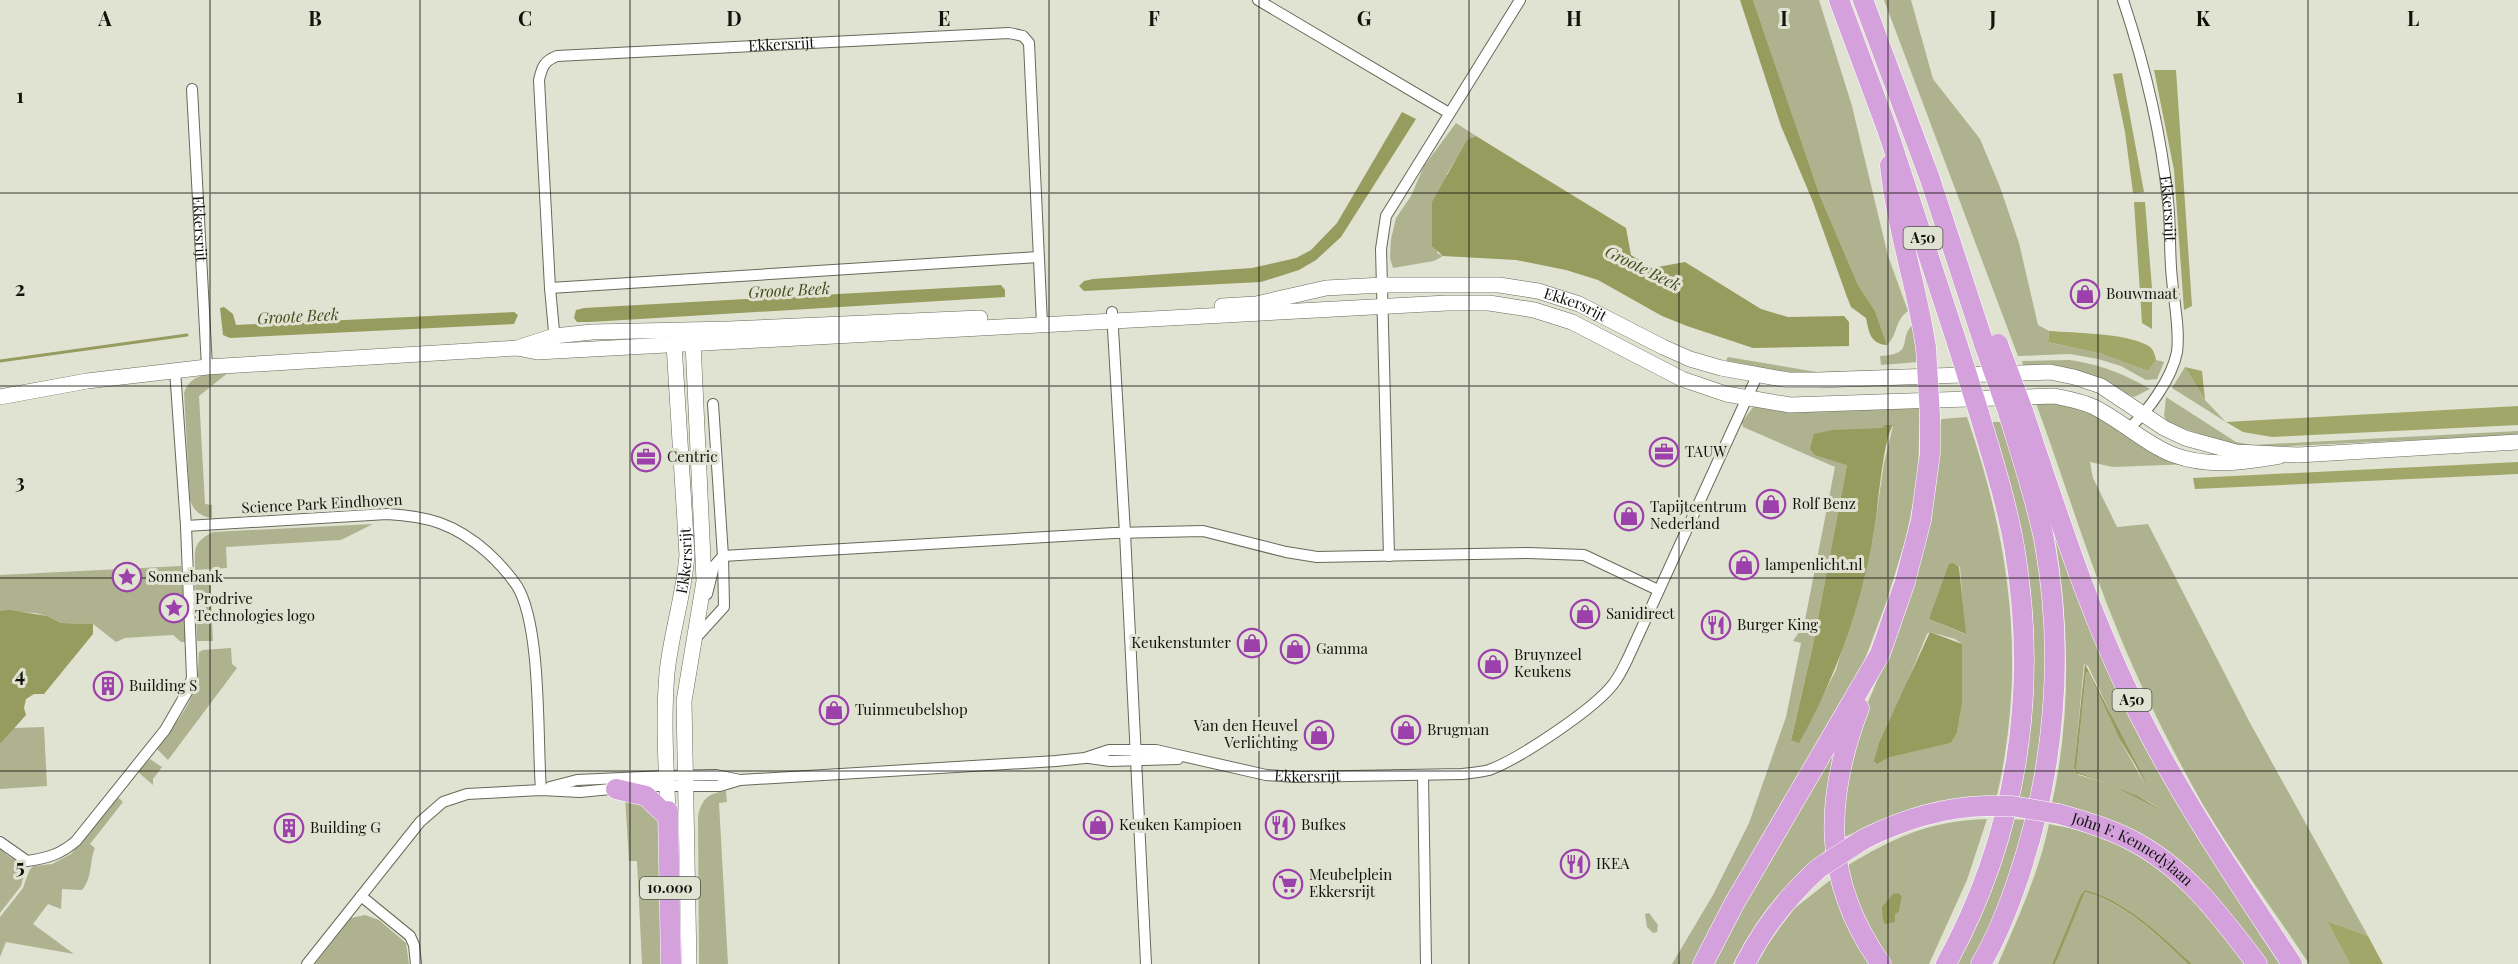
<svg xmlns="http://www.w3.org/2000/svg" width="2518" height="964" viewBox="0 0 2518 964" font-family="'Playfair Display',serif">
  <rect width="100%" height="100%" fill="#e1e3d2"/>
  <!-- green -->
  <path fill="#aeb28e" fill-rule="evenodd" d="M1753,0H1819L1852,106L1888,256L1908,311C1894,321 1898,335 1887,345L1875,311L1858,285L1820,196Z
    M1884,0H1911L1933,79L1980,139L2000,187L2019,243L2038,325L2049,331L2048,342L2102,354L2148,371L2156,360L2164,362L2157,379L2146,380L2121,366L2098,359L2070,354L2018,356Z
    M1456,123L1476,136L1468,139L1447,174L1437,253L1443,256L1434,261L1393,268L1390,258L1391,239L1396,218L1411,196L1424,166Z
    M1913,324L1918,362L1881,365L1880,356C1916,354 1897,340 1913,324Z
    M1728,357L1817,372L1919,369L1788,376L1724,364Z
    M2070,360C2102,365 2122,373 2150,389L2134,397L2046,366L2023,365L2022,361Z
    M2185,367L2205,400L2226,422L2172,388Z
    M229,372L199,396L205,504L212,505V518C200,516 193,511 190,499L184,393C191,372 211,374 229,372Z
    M2166,397L2236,442L2252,445L2518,431V435L2251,448L2237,447L2168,423L2164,416Z
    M2034,398L2075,405L2192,464L2113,467L2090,462L2093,478L2117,527L2148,524L2249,721L2368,936L2327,921L2350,964H2309C2271,905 2226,848 2192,785C2165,736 2140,685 2119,634C2087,557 2063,476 2034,398Z
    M1754,406H1920L1918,478L1906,538L1886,603L1856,683L1700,964H1672L1713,895L1749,823L1786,717L1801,643L1793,641L1804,625L1835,467L1743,427L1742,422ZM1893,426L1884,463L1873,538L1836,670L1799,742L1791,739L1813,645L1847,465L1884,428Z
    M1967,417C2011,545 2027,667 1996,800L1863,829L1840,839L1855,734L1881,671L1937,426L1940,425L1941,419ZM1956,565L1960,567L1965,634L1929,619ZM1930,632L1955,639L1962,644V704L1957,733L1951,743L1887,758L1908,680L1927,634Z
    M1989,422H2001C2047,545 2060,671 2031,800L2014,798L2030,690Z
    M2051,515L2099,641L2282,964H2264L2220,906L2103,819L2052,803C2073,709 2069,609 2051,515ZM2084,664L2088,666L2144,783L2119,738L2089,673L2086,672L2076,771L2138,796L2161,809L2109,784L2079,775L2074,770Z
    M373,524L341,540L226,547L227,568L195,570C195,549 192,543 213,532Z
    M181,566L186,642H181L173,635L125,638L116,642L93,624L61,623L47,616L35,613L0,611V575Z
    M210,578L213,641H197L195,579Z
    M231,648L232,664L237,668L168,760L157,749C172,727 191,708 197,680C199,671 198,661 199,652L203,650Z
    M44,727L47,786L0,789V744L14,728Z
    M1840,728L1825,811L1826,850C1788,882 1757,920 1733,964H1707Z
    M150,759L162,767L153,779V785L138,772Z
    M726,791L727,802L719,803L728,964H699L698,817C701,799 709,793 726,791Z
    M625,796L637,798L662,824L665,964H642L637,861H629Z
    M118,797L123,802L90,844L95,848C89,862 93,877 82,890L62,889L61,909L48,904L33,924L74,954L6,942L0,957V917L23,888L29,871L33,866L52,864L71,854Z
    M1987,819L1967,880L1929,964H1888L1872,943L1845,867C1895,837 1928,821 1987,819ZM1899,893L1902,896L1899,912L1883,919L1888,899Z
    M2011,819L2027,820L2005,895L1973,964H1956Z
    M2049,824C2066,828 2084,829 2100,835C2166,860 2207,909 2249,964H2192C2163,937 2124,899 2085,890L2081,894L2052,964H1998C2018,918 2039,873 2049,824Z
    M0,848L7,855L26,867L21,886L0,913Z
    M1833,878L1871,964H1755L1767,944L1795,908Z
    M2085,892C2122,901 2161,938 2188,964H2055Z
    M1649,913L1658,925L1657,932L1653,933L1647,927L1645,914Z
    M365,915L379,920L406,943L409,964H315L351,918Z"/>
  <!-- forest -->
  <path fill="#a1a769" d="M2154,70H2176L2192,306L2184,310L2174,170Z
    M2122,73L2144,192L2133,193L2125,132L2113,74Z
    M2134,202H2145L2152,288V329L2142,323Z
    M2049,331C2075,333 2124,333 2147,345C2153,348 2155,354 2156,360L2148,371L2102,354L2048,342Z
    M2185,367L2202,371L2205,400Z
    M2518,406V425L2272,437L2243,432L2226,422Z
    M2518,462V474L2195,489L2193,478Z
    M2327,921L2368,936L2383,964H2350Z"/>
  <!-- water -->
  <path fill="#969b5e" d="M1740,0H1753L1820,196L1858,285L1875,311L1887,345C1870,344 1869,332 1866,318L1851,307L1847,297L1813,202L1781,126Z
    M1402,112L1416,119L1341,237L1316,260L1299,270L1261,282L1084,291L1079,286L1084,281L1093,279L1252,268L1296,258L1311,250L1337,223Z
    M1476,136L1626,228L1631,255L1652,268L1685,262L1761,309L1788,317L1844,316L1849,322V346L1753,348L1687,326L1662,316L1598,280L1566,270L1516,260L1443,256L1432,246V202L1464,145L1468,139Z
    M1001,285L1005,290V297L590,322H577L574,318L576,310L584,308Z
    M224,307L233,314L236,325L514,312L518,315L514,324L230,338L223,335L220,308Z
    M1885,425H1893C1882,442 1878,513 1873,537C1860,609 1835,679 1799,743L1791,740L1813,645L1847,465L1815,455L1810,449L1814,434L1832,430L1883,428Z
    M1953,563L1959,567L1966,634L1929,619L1949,564Z
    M9,610L47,616L61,623L93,624V634L44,694H34L26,699L24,708L26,715L0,744V611Z
    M1930,632L1962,644V704L1957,733L1951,743L1887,758L1877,764L1874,761L1879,743Z
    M2085,664L2147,784L2119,738L2089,673L2086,672L2076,771L2138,796L2161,810L2109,784L2076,773L2074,768Z
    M2085,890C2124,899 2163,937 2192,964H2188C2161,938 2123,901 2085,892L2059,955L2055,964H2052L2081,894Z
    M1899,893L1902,896L1899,912L1895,914V922L1885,924L1883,919L1882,907L1893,894Z"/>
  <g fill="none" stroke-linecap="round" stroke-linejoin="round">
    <!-- stream -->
    <path stroke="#969b5e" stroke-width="3" d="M0,361L187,335"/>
    <!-- street casing -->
    <g stroke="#67695a" stroke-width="12">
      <g id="street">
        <path d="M1258,0L1449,113"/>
        <path id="s1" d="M2123,0C2145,66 2161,132 2168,201C2171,227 2169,253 2172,279C2174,303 2180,329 2177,352C2172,378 2148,412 2128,429"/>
        <path id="s2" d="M192,89L207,367"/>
        <path d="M550,288L1038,257"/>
        <path d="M1112,312L1125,533L1146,964"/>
        <path id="s3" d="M555,342L550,288L539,80C542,67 544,61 557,56L1009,33L1023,36L1029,43L1042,324"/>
        <path d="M186,526L387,514C428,516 455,524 487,552C498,562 509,574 517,586C542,627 537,739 541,790"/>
        <path d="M1389,556L1381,249L1386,216L1520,0"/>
        <path d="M707,594L714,566L723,556L1114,533L1203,531L1286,552L1317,557L1528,553L1584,555L1658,590"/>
        <path d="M694,640L724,607L723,556L713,404"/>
        <path d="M1089,758L1110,761L1178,759"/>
        <path d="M1423,775L1426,964"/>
        <path d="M550,787L577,780L666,776L716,775L740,780"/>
        <path d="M0,842L27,861C48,858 61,854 76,841L165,730L187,692L192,678L186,526L175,370"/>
        <path d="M361,896L410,936L414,945L416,964"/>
        <path id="s4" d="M307,964L420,822L443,802L467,794L541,790L580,792L641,786H720L740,780L1056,761L1085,758L1109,750H1156L1266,775L1295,777L1462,774C1471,773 1481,772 1489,770C1519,759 1596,708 1614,683C1620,675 1624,666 1628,658L1757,376"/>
      </g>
    </g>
    <!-- secondary casing -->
    <g stroke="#67695a" stroke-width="16">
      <g id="secondary">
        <path id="s5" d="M1222,306L1256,304L1326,288L1383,285H1499L1538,291L1579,304L1663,347L1690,359L1721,368L1788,380H1818L2050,372L2074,377L2101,386L2164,428L2185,438L2236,452L2298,455L2518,442"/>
        <path d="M688,335L693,342L704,581L684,701L689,964"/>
        <path d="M520,347L554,336L592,332L729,329L980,318"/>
        <path d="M0,397L87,381L207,367L517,348L537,352L1447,303H1489L1534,310L1572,322L1682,379L1726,394L1790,405L2054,396C2068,399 2081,401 2094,407C2122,421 2145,444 2174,455C2209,468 2245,462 2280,456"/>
        <path id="s6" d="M668,811C666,765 663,719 667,673C671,633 684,595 687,555L674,344L681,335"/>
      </g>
    </g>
    <!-- highway casing -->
    <g stroke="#fff" stroke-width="21">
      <g id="highway">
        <path d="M1839,0L1887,129L1958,346"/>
        <path d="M1863,0L1930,179L1984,344"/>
        <path d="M1890,165C1896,227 1917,286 1926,348"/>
        <path d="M2023,411C2057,512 2090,617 2138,712C2182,800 2238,882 2292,964"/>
        <path d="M1859,708C1824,800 1822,881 1881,964"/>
        <path d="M616,789L646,796L668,817"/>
        <path d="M668,811L671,964"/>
        <path id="s7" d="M2059,814C2083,821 2107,828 2129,839C2185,867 2220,915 2257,964"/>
        <path d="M1864,839C1902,820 1943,807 1986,806"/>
        <path d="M1703,964L1734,904L1880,654L1905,582L1921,520L1930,453V416"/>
        <path d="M1745,964C1764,926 1788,896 1819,868"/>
        <path d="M1946,964C2017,835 2039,691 2014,546C2006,501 1992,457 1979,413"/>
        <path d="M1981,964C1997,937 2009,906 2019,876C2055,768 2065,652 2044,539C2035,496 2021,454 2008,412"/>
      </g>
    </g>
    <!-- street -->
    <use href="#street" stroke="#fff" stroke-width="10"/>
    <!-- secondary -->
    <use href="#secondary" stroke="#fff" stroke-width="15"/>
    <!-- highway -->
    <use href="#highway" stroke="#d4a1dc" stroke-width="20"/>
    <!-- highway-bridge casing -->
    <g stroke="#fff" stroke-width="21" stroke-linecap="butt">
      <path id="highway-bridge" d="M1984,344L2008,412
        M1998,344L2023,411
        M1958,346L1979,413
        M1926,348L1930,416
        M1986,806H2012L2059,814
        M1819,868L1864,839"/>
    </g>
    <!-- highway-bridge -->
    <use href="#highway-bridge" stroke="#d4a1dc" stroke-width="20"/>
  </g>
  <!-- grid -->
  <path fill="none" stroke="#12130d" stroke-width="1.5" stroke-opacity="0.55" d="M210,0V964M420,0V964M630,0V964M839,0V964M1049,0V964M1259,0V964M1469,0V964M1679,0V964M1888,0V964M2098,0V964M2308,0V964M0,193H2518M0,386H2518M0,578H2518M0,771H2518"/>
  <!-- icons -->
  <defs>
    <g id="shop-ring" transform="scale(1.5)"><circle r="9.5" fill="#e1e3d2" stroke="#9c41ab" stroke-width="1.5"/><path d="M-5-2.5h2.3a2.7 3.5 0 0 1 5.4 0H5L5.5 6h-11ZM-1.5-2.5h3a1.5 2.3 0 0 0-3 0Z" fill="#9c41ab"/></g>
    <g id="office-ring" transform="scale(1.5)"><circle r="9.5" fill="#e1e3d2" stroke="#9c41ab" stroke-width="1.5"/><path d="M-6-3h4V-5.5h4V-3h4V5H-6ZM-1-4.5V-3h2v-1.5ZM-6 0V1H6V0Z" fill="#9c41ab"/></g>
    <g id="sight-ring" transform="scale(1.5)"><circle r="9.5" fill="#e1e3d2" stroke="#9c41ab" stroke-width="1.5"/><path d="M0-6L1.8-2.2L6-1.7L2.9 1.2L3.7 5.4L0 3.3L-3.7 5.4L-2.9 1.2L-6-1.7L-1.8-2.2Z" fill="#9c41ab"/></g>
    <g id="restaurant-ring" transform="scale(1.5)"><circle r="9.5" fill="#e1e3d2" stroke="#9c41ab" stroke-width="1.5"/><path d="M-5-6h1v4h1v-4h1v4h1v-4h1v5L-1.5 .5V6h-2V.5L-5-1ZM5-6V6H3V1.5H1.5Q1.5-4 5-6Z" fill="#9c41ab"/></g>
    <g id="building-ring" transform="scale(1.5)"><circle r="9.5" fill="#e1e3d2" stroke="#9c41ab" stroke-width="1.5"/><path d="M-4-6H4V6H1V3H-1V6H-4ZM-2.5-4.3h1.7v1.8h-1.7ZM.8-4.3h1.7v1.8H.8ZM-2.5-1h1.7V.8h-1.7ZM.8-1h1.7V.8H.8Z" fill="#9c41ab"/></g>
    <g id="supermarket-ring" transform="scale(1.5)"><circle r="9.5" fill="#e1e3d2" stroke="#9c41ab" stroke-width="1.5"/><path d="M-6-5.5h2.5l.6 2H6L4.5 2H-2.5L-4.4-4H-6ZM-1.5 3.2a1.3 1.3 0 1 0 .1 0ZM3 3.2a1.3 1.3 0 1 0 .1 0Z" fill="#9c41ab"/></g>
  </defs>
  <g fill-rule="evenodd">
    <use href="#shop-ring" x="2085" y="294"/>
    <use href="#office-ring" x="1664" y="452"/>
    <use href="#office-ring" x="646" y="457"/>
    <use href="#shop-ring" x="1771" y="504"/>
    <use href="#shop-ring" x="1629" y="516"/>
    <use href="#shop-ring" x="1744" y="565"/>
    <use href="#sight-ring" x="127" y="577"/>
    <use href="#sight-ring" x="174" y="608"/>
    <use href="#shop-ring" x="1585" y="614"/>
    <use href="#restaurant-ring" x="1716" y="625"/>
    <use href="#shop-ring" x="1252" y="643"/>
    <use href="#shop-ring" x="1295" y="649"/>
    <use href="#shop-ring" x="1493" y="664"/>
    <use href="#building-ring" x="108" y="686"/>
    <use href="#shop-ring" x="834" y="710"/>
    <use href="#shop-ring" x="1406" y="730"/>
    <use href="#shop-ring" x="1319" y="735"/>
    <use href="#shop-ring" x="1098" y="825"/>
    <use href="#restaurant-ring" x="1280" y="825"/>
    <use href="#building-ring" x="289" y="828"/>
    <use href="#restaurant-ring" x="1575" y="864"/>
    <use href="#supermarket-ring" x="1288" y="884"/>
  </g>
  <g text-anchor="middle" stroke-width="6" stroke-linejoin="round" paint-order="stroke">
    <!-- shield labels -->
    <g fill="#e1e3d2" stroke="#505148" stroke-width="1.5">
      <rect x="1903.5" y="227" width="39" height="22" rx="4.5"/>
      <rect x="2112.5" y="689" width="39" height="22" rx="4.5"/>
      <rect x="640" y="877" width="60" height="22" rx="4.5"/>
    </g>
    <g font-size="14" font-weight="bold" fill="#12130d">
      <text x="1923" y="243">A50</text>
      <text x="2132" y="705">A50</text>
      <text x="670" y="893">10.000</text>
    </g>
    <!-- street labels -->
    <g font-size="15" fill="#12130d" stroke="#e1e3d2">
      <text dy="5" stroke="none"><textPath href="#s3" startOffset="519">Ekkersrijt</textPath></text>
      <text dy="5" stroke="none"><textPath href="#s1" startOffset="214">Ekkersrijt</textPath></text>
      <text dy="5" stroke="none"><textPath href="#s2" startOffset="140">Ekkersrijt</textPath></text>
      <text dy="5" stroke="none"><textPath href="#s5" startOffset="358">Ekkersrijt</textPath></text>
      <text transform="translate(322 504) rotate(-3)" y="5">Science Park Eindhoven</text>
      <text dy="5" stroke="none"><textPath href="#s6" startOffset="252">Ekkersrijt</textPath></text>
      <text dy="5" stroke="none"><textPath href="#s4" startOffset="1084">Ekkersrijt</textPath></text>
      <text dy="5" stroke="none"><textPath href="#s7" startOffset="82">John F. Kennedylaan</textPath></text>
    </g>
    <!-- poi labels -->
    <g font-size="15" fill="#12130d" stroke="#e1e3d2" text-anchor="start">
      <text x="2106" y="299">Bouwmaat</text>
      <text x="1685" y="457">TAUW</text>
      <text x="667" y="462">Centric</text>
      <text x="1792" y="509">Rolf Benz</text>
      <text x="1650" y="512">Tapijtcentrum<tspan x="1650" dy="17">Nederland</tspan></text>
      <text x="1765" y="570">lampenlicht.nl</text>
      <text x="148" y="582">Sonnebank</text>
      <text x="195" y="604">Prodrive<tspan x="195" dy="17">Technologies logo</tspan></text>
      <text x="1606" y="619">Sanidirect</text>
      <text x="1737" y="630">Burger King</text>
      <text x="1231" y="648" text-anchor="end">Keukenstunter</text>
      <text x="1316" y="654">Gamma</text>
      <text x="1514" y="660">Bruynzeel<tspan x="1514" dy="17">Keukens</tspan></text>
      <text x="129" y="691">Building S</text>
      <text x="855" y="715">Tuinmeubelshop</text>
      <text x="1298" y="731" text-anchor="end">Van den Heuvel<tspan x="1298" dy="17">Verlichting</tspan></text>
      <text x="1427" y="735">Brugman</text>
      <text x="1119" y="830">Keuken Kampioen</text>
      <text x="1301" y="830">Bufkes</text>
      <text x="310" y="833">Building G</text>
      <text x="1596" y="869">IKEA</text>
      <text x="1309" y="880">Meubelplein<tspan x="1309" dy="17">Ekkersrijt</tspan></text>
    </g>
    <!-- water labels -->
    <g font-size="16" font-style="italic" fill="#464a1b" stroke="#e1e3d2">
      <text transform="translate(1643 268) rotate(26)" y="6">Groote Beek</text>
      <text transform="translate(789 290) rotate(-3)" y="6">Groote Beek</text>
      <text transform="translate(298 316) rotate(-3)" y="6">Groote Beek</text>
    </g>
  </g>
  <g font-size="20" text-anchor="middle" font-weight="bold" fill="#12130d" stroke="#e1e3d2" stroke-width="6" stroke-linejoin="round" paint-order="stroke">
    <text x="105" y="26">A</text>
    <text x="315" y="26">B</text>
    <text x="525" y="26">C</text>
    <text x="734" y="26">D</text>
    <text x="944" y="26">E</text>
    <text x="1154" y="26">F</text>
    <text x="1364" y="26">G</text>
    <text x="1574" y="26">H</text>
    <text x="1784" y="26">I</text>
    <text x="1993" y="26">J</text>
    <text x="2203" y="26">K</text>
    <text x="2413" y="26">L</text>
    <text x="20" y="103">1</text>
    <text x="20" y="296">2</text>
    <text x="20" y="489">3</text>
    <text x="20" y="682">4</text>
    <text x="20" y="874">5</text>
  </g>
</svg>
